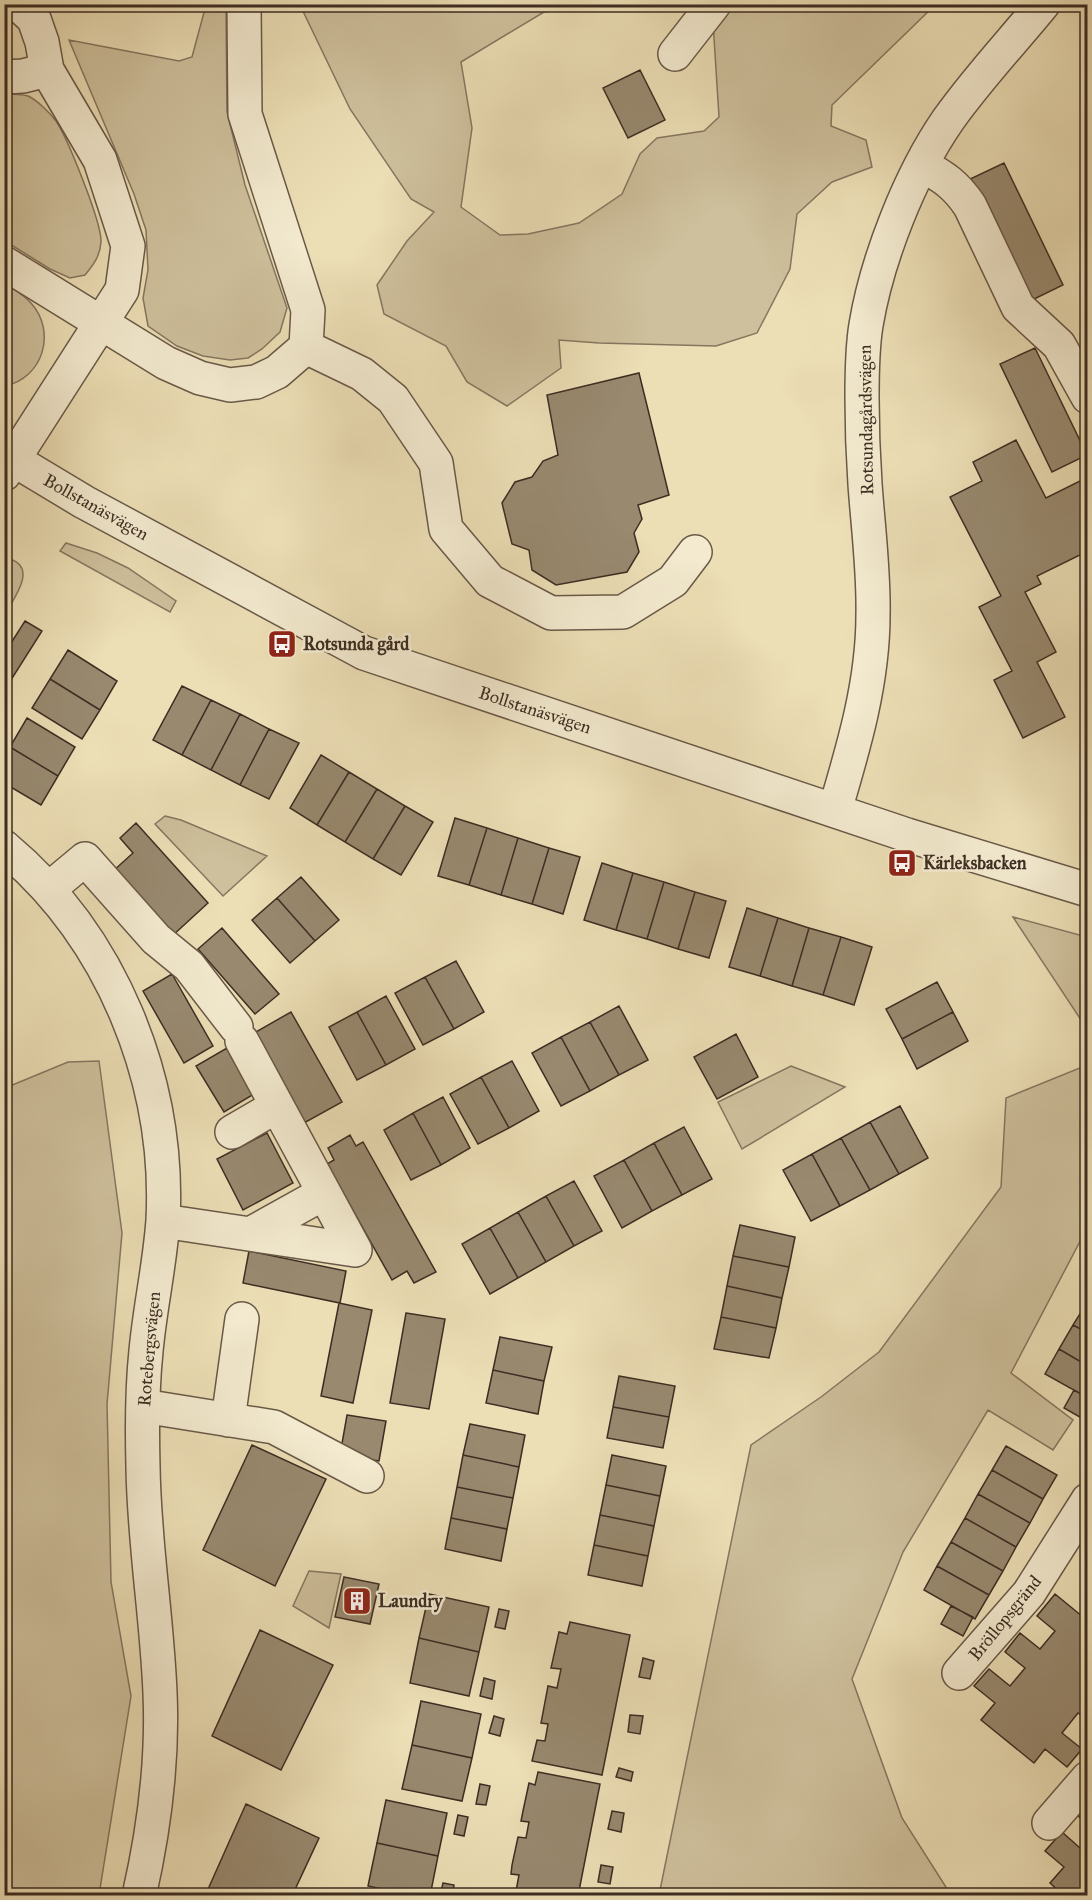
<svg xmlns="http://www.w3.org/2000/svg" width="1092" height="1900" viewBox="0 0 1092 1900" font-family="'IM FELL Great Primer',serif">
  <rect width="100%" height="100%" fill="#ecdeb5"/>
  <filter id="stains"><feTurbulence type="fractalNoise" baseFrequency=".00333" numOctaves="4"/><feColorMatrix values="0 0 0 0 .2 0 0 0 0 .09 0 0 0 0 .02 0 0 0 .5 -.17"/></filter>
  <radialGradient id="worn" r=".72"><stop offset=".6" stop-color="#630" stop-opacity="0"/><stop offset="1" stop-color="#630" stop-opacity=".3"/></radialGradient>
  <!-- green -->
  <path fill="#cec09c" stroke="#867660" stroke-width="1.5" d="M206,5H226L227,112L245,185L287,308L280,332L262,349L248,358L230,360L203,356L177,346L148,326L143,298L148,270L146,230L134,194L69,40L179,61L192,57Z
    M300,5H588L544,12L461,62L472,128L461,207L500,235L528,234L579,223L622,194L640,154L657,138L704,131L719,117L713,22L725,5H935L832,105L831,126L866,140L872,167L832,182L797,214L790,269L757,333L716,346L599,343L559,340L561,368L507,406L467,382L446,346L384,314L377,285L407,241L434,212L411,199L350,109Z
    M5,94C11,94 21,94 28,96C37,100 50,113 56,121C67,137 102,223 101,242C100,256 94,264 85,275L70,278L50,269L5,241Z
    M5,283C13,289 24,295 31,303C57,332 43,378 5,386Z
    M66,543L97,553L128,568L176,601L170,612L60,551Z
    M5,558C40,564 15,597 5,614Z
    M165,816L181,820L267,856L223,896L155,824Z
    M1013,917L1087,937V1029Z
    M99,1061L122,1233L107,1404L111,1582L131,1696L99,1895H5V1088L68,1062Z
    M1087,1065V1228L1011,1373L1073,1420L1053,1450L988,1410L903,1552L852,1679L902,1818L951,1895H659L751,1445L821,1397L879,1352L1001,1187L1006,1098Z
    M791,1066L845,1087L742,1149L718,1102Z
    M309,1571L341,1574L329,1628L293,1606Z"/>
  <!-- building -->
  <path fill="#98896f" stroke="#3d2d23" stroke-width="1.5" d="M640,70L665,120L628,138L603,88Z
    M1004,163L1063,285L1028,302L968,180Z
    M1035,348L1087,455L1052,472L1000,364Z
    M639,373L669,495L638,505L642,519L634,533L639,552L627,572L556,585L532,570L529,550L512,544L502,503L515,482L532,477L543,461L558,455L547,395Z
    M1016,440L1046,498L1088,477V551L1037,576L1041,584L1025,592L1056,652L1037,662L1065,717L1023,738L994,680L1012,671L979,607L1001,596L950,497L982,481L973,462Z
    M25,621L42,631L4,691V654Z
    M68,650L117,681L100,710L50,679Z
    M50,679L100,710L82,739L32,708Z
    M182,686L211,700L182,755L153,740Z
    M211,700L240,714L211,770L182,755Z
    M240,714L269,729L240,785L211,770Z
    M27,718L75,747L58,776L10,747Z
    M269,729L299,743L269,799L240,785Z
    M10,747L58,776L41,805L4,783V757Z
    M321,755L349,772L317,825L290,808Z
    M349,772L377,789L345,842L317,825Z
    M377,789L405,806L373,859L345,842Z
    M405,806L433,822L401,875L373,859Z
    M455,818L487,828L469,885L438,876Z
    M136,823L208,903L171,937L112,872L133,853L120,838Z
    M487,828L518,838L501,895L469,885Z
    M518,838L549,848L532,904L501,895Z
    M549,848L580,857L563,914L532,904Z
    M602,863L633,873L616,930L584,920Z
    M633,873L664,882L647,939L616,930Z
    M301,877L339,920L315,941L277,898Z
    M664,882L695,892L678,949L647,939Z
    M695,892L726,901L709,958L678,949Z
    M277,898L315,941L290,963L252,920Z
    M747,908L778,918L760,976L729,967Z
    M778,918L809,928L792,986L760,976Z
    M222,928L279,994L255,1014L198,949Z
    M809,928L841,937L823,995L792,986Z
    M841,937L872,947L854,1005L823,995Z
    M456,961L484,1012L454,1029L425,977Z
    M172,974L213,1046L184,1063L143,991Z
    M425,977L454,1029L423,1045L395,993Z
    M937,982L953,1012L902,1039L886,1009Z
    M386,996L415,1049L386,1065L357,1012Z
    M619,1006L648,1060L619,1075L590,1022Z
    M291,1012L342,1102L304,1123L254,1033Z
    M357,1012L386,1065L357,1080L329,1027Z
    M953,1012L968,1041L917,1069L902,1039Z
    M590,1022L619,1075L590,1091L561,1037Z
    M736,1034L758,1077L717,1099L694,1057Z
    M561,1037L590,1091L561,1106L532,1053Z
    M227,1048L254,1094L224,1112L196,1066Z
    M512,1061L539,1111L509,1128L481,1077Z
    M481,1077L509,1128L478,1144L450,1094Z
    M443,1097L470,1148L441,1165L413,1113Z
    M900,1106L928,1158L899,1174L870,1122Z
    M413,1113L441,1165L411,1180L384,1130Z
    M870,1122L899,1174L870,1190L841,1138Z
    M684,1127L712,1179L682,1195L654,1143Z
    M267,1133L293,1183L243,1210L217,1159Z
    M350,1135L356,1146L363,1142L436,1272L414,1283L407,1271L392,1280L327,1164L334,1160L328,1148Z
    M841,1138L870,1190L840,1206L812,1154Z
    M654,1143L682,1195L652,1211L624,1160Z
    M812,1154L840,1206L811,1221L783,1170Z
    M624,1160L652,1211L622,1228L594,1176Z
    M574,1181L602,1231L574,1246L546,1196Z
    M546,1196L574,1246L546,1262L518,1212Z
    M518,1212L546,1262L518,1278L490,1228Z
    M740,1225L795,1237L789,1267L733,1256Z
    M490,1228L518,1278L490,1294L462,1244Z
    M249,1251L346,1271L340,1303L243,1283Z
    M733,1256L789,1267L782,1298L727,1286Z
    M727,1286L782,1298L776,1328L721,1317Z
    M1088,1301V1333L1073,1325Z
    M339,1303L372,1310L353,1403L321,1396Z
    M406,1313L445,1319L429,1409L390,1403Z
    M721,1317L776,1328L769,1358L714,1349Z
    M1073,1325L1088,1333V1366L1059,1349Z
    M500,1337L552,1347L544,1381L493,1370Z
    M1059,1349L1088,1366V1398L1045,1374Z
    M493,1370L544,1381L538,1414L486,1403Z
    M619,1376L675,1386L669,1417L613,1407Z
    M1074,1390L1088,1398V1416L1085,1420L1064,1408Z
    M613,1407L669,1417L663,1448L607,1438Z
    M347,1415L386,1421L379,1461L340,1455Z
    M470,1424L525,1435L519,1467L463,1455Z
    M252,1445L326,1479L275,1586L203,1550Z
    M1006,1446L1057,1475L1043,1499L992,1470Z
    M463,1455L519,1467L513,1498L457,1487Z
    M612,1455L666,1466L660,1496L606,1485Z
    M992,1470L1043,1499L1030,1523L978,1494Z
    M606,1485L660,1496L654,1526L600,1515Z
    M457,1487L513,1498L507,1529L451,1518Z
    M978,1494L1030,1523L1016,1547L965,1518Z
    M600,1515L654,1526L648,1556L594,1545Z
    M451,1518L507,1529L501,1561L445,1549Z
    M965,1518L1016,1547L1003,1571L951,1542Z
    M951,1542L1003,1571L989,1595L937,1566Z
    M594,1545L648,1556L642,1586L588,1575Z
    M937,1566L989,1595L975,1619L924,1590Z
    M344,1577L379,1584L370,1624L335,1617Z
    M429,1594L489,1607L479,1652L419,1638Z
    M1055,1594L1088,1621V1720L1078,1713L1062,1733L1082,1749L1067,1767L1045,1749L1034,1763L981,1720L995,1703L974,1686L989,1669L1010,1686L1025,1668L1005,1652L1020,1633L1040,1649L1055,1631L1037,1616Z
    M951,1606L973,1617L963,1636L941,1624Z
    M499,1609L509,1611L505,1629L495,1627Z
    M570,1622L630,1635L602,1775L532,1761L537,1740L545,1741L548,1724L541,1723L548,1686L557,1688L561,1669L551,1668L559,1632L567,1634Z
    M260,1630L333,1665L281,1770L212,1736Z
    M419,1638L479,1652L469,1696L410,1683Z
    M643,1658L654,1661L650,1679L639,1677Z
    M484,1678L495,1681L492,1699L480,1696Z
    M421,1701L481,1714L472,1758L412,1745Z
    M630,1715L643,1716L640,1734L628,1732Z
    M494,1716L504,1719L500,1736L489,1733Z
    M412,1745L472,1758L462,1801L402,1789Z
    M619,1768L633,1772L631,1781L616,1777Z
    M538,1772L600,1784L578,1896H505L506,1890L516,1891L519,1875L511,1874L512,1865L518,1837L526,1838L529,1822L521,1821L523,1811L529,1783L535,1785Z
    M480,1784L490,1786L486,1805L476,1804Z
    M386,1800L447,1813L438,1856L377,1843Z
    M246,1804L319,1838L292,1896H205Z
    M1088,1805V1824L1078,1816Z
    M612,1811L624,1813L621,1832L608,1829Z
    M458,1815L468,1817L464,1836L454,1834Z
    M1062,1832L1080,1848L1088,1839V1896H1064L1050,1883L1064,1867L1045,1851Z
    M377,1843L438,1856L430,1896H414L368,1886Z
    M601,1865L613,1867L610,1884L598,1882Z
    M443,1883L454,1885L452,1896H440Z"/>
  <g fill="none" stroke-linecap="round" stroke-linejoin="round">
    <!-- minor casing -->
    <g stroke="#695948" stroke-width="36">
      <path id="minor" d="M675,54L714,4
        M4,77L23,76L47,70
        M922,165C944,177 956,185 970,206L1018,307L1059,345L1088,397
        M4,263L166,363L200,378L230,385L256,382L277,372L306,347L308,310L245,114L244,4
        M306,347L362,374L393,399L436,463L446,529L490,581L551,613L623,612L673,581L695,552
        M4,454L84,502L364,653L907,835L1088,890
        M4,474L122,290L128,246L100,160L47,70L42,42L34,19L18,4
        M835,810C854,746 873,682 873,615C874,571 868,527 865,484C863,455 862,426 862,398C862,374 862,349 866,325C877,259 910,175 948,120C977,79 1011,43 1043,4
        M4,847C112,937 170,1080 163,1220C160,1264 150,1307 146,1351C142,1389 142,1429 143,1467C144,1543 157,1617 160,1693C163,1760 154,1830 139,1896
        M49,889L85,859L156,939L189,966L236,1027
        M242,1041L355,1250
        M232,1132L277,1106
        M163,1221L355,1250
        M252,1233L324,1193
        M143,1406L274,1427L367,1476
        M228,1420L242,1319
        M959,1673L1029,1593L1088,1500
        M1049,1823L1088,1778"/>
    </g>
    <!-- minor -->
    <use href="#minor" stroke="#f3eacf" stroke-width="33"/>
  </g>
  <!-- icons -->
  <defs>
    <g id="bus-square" transform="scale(1.5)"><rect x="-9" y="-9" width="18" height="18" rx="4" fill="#8f2418" stroke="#f3eacf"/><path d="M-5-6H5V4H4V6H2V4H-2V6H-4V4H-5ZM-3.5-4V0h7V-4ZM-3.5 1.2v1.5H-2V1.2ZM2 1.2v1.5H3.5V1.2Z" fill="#fff"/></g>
    <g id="building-square" transform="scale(1.5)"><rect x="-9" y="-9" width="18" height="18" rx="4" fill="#8f2418" stroke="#f3eacf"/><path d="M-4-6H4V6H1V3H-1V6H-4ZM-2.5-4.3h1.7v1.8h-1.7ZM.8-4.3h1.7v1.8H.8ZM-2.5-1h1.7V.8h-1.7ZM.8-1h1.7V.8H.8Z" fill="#fff"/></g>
  </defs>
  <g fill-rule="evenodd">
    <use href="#bus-square" x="282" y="644"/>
    <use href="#bus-square" x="902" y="863"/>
    <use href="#building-square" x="357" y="1601"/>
  </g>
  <g text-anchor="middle" stroke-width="5" stroke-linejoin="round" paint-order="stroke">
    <!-- street labels -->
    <g font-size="18" fill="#3d2d23" stroke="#f3eacf">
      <text transform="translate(866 420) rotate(-91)" y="6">Rotsundagårdsvägen</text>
      <text transform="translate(96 507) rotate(29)" y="6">Bollstanäsvägen</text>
      <text transform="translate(535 710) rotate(18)" y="6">Bollstanäsvägen</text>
      <text transform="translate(149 1349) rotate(-85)" y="6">Rotebergsvägen</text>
      <text transform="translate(1005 1618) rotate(-51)" y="6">Bröllopsgränd</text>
    </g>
    <!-- poi labels -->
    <g font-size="18" font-weight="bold" fill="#3d2d23" stroke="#f3eacf" text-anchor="start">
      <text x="303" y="650">Rotsunda gård</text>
      <text x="923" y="869">Kärleksbacken</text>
      <text x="378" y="1607">Laundry</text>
    </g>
  </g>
  <!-- margin -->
  <rect width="1092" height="1900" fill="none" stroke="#ecdeb5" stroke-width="24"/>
  <rect x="6" y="6" width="1080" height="1888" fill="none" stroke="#3d2d23" stroke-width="3"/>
  <rect x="12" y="12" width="1068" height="1876" fill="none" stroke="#3d2d23" stroke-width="1.5"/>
  <rect width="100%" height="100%" filter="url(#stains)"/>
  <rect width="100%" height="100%" fill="url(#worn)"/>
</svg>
